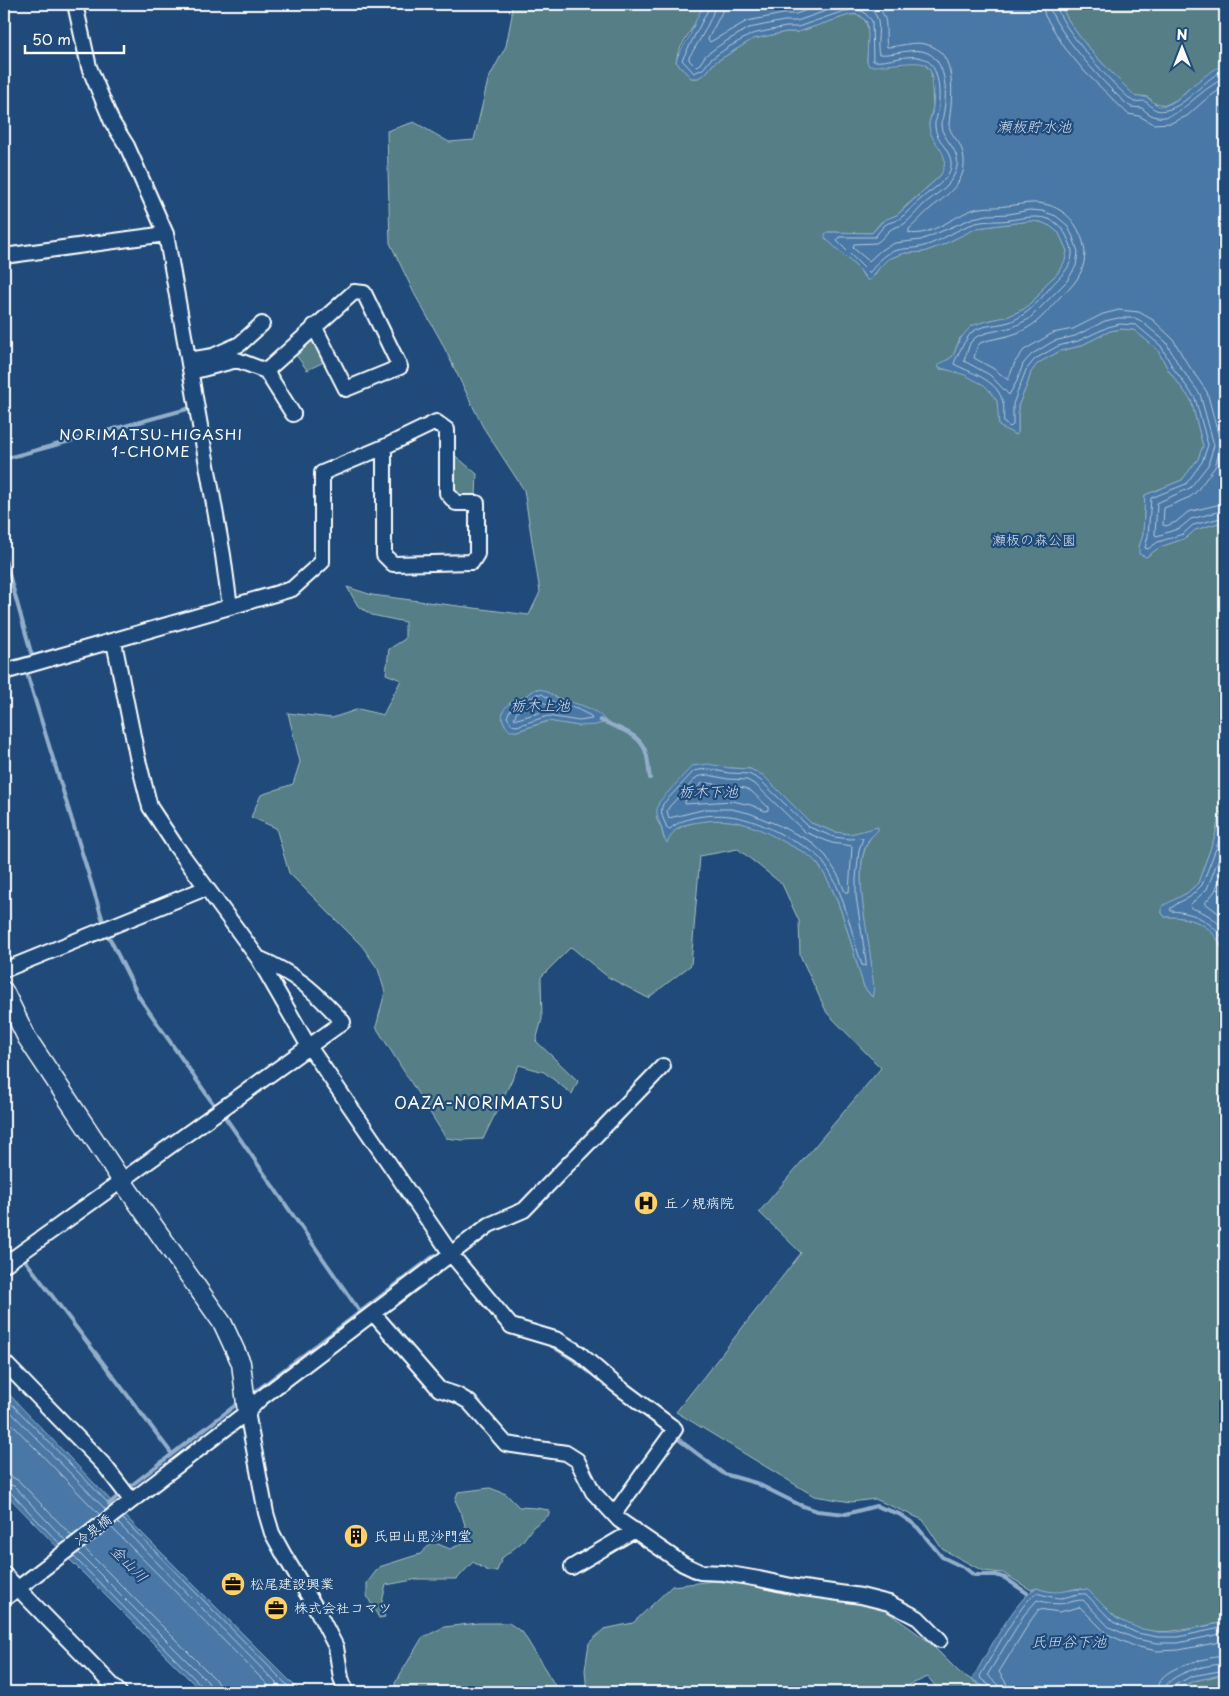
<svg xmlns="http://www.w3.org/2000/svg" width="1229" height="1696" viewBox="0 0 1229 1696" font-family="'Playpen Sans','Klee One',sans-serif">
  <rect width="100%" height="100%" fill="#1f4a7a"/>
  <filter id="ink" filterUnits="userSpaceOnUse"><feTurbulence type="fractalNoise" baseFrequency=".02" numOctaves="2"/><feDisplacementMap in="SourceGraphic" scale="10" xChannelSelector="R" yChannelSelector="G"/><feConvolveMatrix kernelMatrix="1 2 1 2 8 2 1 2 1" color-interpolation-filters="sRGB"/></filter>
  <g filter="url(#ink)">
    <!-- green -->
    <path fill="#547e86" stroke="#aabec2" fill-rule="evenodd" d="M511,4H706L678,52L676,62L691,78H698L706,73L714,63L753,39L786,32H798L849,15C876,11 867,46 867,62H921L931,71L933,106L929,124L933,138L944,153L945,168L940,176L906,206L897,215L881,222L872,233L828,232L826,238L860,270L864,277L874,276L879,268L888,259L905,253L923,252L940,246L977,228L1030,221L1041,222L1050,226L1059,233L1067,251L1065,261L1057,274L1046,284L1038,296L1024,309L1009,316L983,322L960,338L953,356L949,359L939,364L940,369C960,370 987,380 996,399C1000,407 999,418 999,426L1016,435L1018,432V406L1027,385L1031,372L1038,363L1060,351L1080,346L1110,331L1121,329L1134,330L1157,349L1169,371L1191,400L1203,446L1198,459L1182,480L1145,495L1143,535L1139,547L1146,557L1160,547L1186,538L1195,530L1225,521V804L1219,817L1215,836L1198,883L1187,893L1163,906L1162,913L1165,917C1195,916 1217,927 1225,957V1622C1188,1628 1152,1642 1117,1618C1104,1609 1097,1595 1082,1589C1074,1587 1067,1592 1060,1593C1051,1593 1045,1591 1037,1588L1031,1590L1003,1573L983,1571L942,1549L923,1520L875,1499L851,1502L814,1496L676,1412L801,1253L759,1212L881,1068L827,1013L800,955L799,921L782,884L738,849L700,856L691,965L648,998L608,977L571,947L541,977L542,1019L536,1041L578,1081L572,1094L544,1072L519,1065L483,1139L462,1140L446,1138L376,1027L385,992L378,969L362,946L289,873L276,828L251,817L261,795L293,784L300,762L288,713L332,718L359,709L383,715L401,680L386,674L389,649L405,639V622L372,615L358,606L347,587L372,595L529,615L540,592L524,490L483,427L440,339L415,295L390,243L387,131L414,122L449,142L474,140L488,80L506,46L512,15ZM536,689C546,689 549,695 558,698C577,705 589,706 605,720L579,726L549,721L517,731L510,730L505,725L502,718L511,702L522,698ZM730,768L750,769L762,775L811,823L835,832L850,834L878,830C874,834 870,837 868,842C851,872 870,939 872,974C873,982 874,990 872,997L864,987C852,950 841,896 819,866C810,853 797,849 785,842C756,825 731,816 697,822C692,823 684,825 679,828C674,831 669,836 664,839L661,827L656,818Z
      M1060,4H1225V65L1219,67L1193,85L1176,100L1166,105L1154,103C1148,96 1145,95 1136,97C1108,69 1076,40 1060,4Z
      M313,340L324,362L307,370L296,355Z
      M452,453L477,474L476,496L458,497L453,491Z
      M490,1488L506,1494L519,1507L536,1508L549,1510V1515L533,1527L522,1542L502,1558L497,1571H488L473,1562L457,1579H418L386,1585L381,1606L385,1617L379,1618L367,1596V1583L379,1567L420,1554L433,1542L450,1549L461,1544L468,1536L462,1515L455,1500L458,1492Z
      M713,1581L749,1585L785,1593L815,1596L882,1608L928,1641L959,1672L991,1692H940L928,1677L893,1692H587L585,1670L589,1643L604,1629L633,1623L672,1586Z
      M478,1623H509L523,1633L559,1692H396L395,1683L422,1638L444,1627Z
      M1225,1674V1692H1171L1194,1681Z"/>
    <!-- water -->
    <path fill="#4a78a6" stroke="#92aeca" d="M706,4H1060C1076,40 1108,69 1136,97C1155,94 1151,110 1167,105C1178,101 1184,93 1192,86C1202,78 1214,68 1225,65V127L1224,133L1225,143V521L1195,530L1186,538L1160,547L1146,557L1139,554V547L1143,535L1145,495L1182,480L1198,459L1203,446L1191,400L1169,371L1157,349L1134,330L1121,329L1110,331L1080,346L1060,351L1038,363L1031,372L1027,385L1018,406V433L1016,435L999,426L997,401L989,390L984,385L965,375L938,367L939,364L949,359L953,356L960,339L971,326L983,322L1009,316L1024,309L1038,296L1046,284L1057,274L1065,261L1067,251L1059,233L1050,226L1041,222L1030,221L977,228L940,246L923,252L905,253L888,259L879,268L870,280H867L860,270L825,238V234L828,232L872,233L884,220L897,215L940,176C955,151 929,146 929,124C929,120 932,116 932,113C934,100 937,74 926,65C918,59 882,67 869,66L867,62L868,35L867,22L861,16L855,14L849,15L798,32H786L753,39L714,63L706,73L698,78H691L676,62C678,52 684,46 689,37C694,26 698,12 706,4Z
      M536,689C546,689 549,694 557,698C574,704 596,706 606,722L596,725L579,726L548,721L517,731H510C501,722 499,711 510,703C514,701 518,700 522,698C527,696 531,692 536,689Z
      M708,764L730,768L750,769L763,775L811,823L835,832L850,834L878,827V830C875,834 870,837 868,841C851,872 870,936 872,971C873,979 875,989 872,997L864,987C851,947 843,902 820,867C811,854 799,850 786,843C758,827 734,816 700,822C693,823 684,824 678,828C673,831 670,838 667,843C663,838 663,832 661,826C657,817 655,812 659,802L692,766Z
      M1225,804V957C1217,927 1195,916 1165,917L1162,913V906L1187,893L1198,883L1215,836L1219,817Z
      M4,1389L138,1529L301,1692H202L63,1553L4,1492Z
      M1037,1588C1060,1597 1067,1587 1088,1590L1116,1618L1138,1628L1158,1632H1178L1225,1622V1674L1193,1681L1171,1692H991L972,1679C984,1659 1018,1594 1037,1588Z"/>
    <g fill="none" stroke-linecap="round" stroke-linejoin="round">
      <!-- shore -->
      <path stroke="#b7c9db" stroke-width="1" d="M709,4V8L682,60L694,73L703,69L711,59L727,48L752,34L786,27H798L835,14L854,9L864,12L872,21L873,61C889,63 906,53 922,58C941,63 941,100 937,116C937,118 935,121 935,123C933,144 964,155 945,179C938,187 928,192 921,199C913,205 907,214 899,219C895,222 888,222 885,225C881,229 878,233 875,237H839L837,241L869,273C875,267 879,258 887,254C899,247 911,250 924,246C942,241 958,228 976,223C988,220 999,222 1010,220C1033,216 1055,212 1067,237C1069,241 1072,247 1072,251C1073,269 1058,277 1049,289C1038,302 1028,314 1012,321C999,326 983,324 972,332C967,336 955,359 954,364C971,373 995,379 1002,399C1005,407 1003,416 1004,423L1010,427L1013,425V404L1026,370L1035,359L1058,346L1078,341L1108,327L1120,324L1136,325L1161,346L1173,368L1195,398L1208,445L1202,462L1186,484L1151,498L1148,536L1145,548L1148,549L1158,542L1183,534L1193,525L1225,517
        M715,4C715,15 696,47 689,57V60L695,66L699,65L706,55L723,43L749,28L784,21H797L846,4
        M723,4L722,12L708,39L710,42L747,21L783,14H796L823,4
        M860,4C889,14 874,34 879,54C894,56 913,46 928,53C948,64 947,96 943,116C943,119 941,121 941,123C940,140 965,150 955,173C949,188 934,195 923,205C917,211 911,219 904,224C899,227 893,227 890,230C885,234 882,240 876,243L854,244L853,248L869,261L881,250L895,243L921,240L973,218L987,215L1009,214L1029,210L1042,211L1056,216L1067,225L1073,237L1078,252L1076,266L1067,281L1029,319L1013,327L986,333L976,337L970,343L964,361L990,375L1009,395L1017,381L1023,364L1032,354L1054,341L1075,336L1105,321L1118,318H1135L1141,321L1166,342L1178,364L1200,394L1214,445L1208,465L1190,488L1157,503L1155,535L1157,536L1180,528L1191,519L1225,510
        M875,4C891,19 884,28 887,47C899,47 912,41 925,44C959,51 952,98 949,123C948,133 960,141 962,150C971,178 950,193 931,208C923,215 916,223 909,229V233C928,237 951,219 969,211C980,206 994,208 1006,206C1019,205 1031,201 1044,204C1061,207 1074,219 1080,234C1089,253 1085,271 1071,287C1068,291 1063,293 1060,297C1045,313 1039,324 1017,333C1005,338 992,338 980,343L977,347L974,358L994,369L1008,380L1015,362L1024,350L1053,333L1073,329L1103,314L1119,310L1139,312L1153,320L1173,339L1185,360L1207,392L1221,445L1215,467L1196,492L1190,497L1164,508L1163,525L1166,526L1176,522L1188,512L1225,503
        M1042,4L1045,16L1065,48L1085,72L1128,114L1139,116L1154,124L1171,123L1187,116L1205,100L1225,86
        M1049,4C1050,25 1112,94 1131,107L1142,108C1163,130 1183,108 1199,95C1207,88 1217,82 1225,77
        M1056,4C1058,25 1116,89 1134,102C1137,102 1143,100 1146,102C1153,106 1153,113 1166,110C1186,107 1205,77 1225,70
        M537,694H542L554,702L577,709L591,716L592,719L579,721L548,716L517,726L512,725L507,717C510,705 527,701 537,694Z
        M540,700L549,706V710L517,719L514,718L517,712Z
        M708,769L729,773L749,774L760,780L809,827L834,837L850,839L863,838L859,850L856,879V896L866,961V966L862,965C850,931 845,890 822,861C813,849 801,845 788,838C758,821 732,811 697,817C687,819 678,822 670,829L667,828C664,819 659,814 663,804L694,771Z
        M708,775L728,779L747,780L756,785L805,832L832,843L852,846L849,892H845L839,877L826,856L810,841L778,825L749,813L731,809H706L669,818L667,811L669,807L697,777Z
        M708,783L745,788L751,791L768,807V810L765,811L751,805L732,801L685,804V801L701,784Z
        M1225,814L1220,838L1202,885L1190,897L1178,903L1170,909L1171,911C1197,913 1210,921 1225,941
        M1225,842L1207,889L1190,905L1191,908C1205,912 1216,919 1225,931
        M1225,865L1215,891L1205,903L1225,918
        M4,1396L111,1506
        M4,1405L106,1510
        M4,1416L100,1515
        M4,1475L12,1477L19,1481L72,1536
        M4,1483L14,1486L66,1541
        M4,1489L9,1491L61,1545
        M122,1518L294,1692
        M117,1522L285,1692
        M111,1527L275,1692
        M84,1548L214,1678L218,1684L219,1692
        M78,1552L208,1682L211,1692
        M73,1556L203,1687L205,1692
        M994,1692L992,1687L981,1679L980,1676C991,1658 1021,1602 1036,1593C1045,1595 1052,1598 1061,1598C1070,1597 1076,1593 1086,1594L1113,1622L1137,1633L1158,1637H1178L1225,1627
        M1000,1692C1000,1682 991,1682 988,1674L1024,1615L1037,1600C1047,1603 1056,1605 1066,1603C1072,1602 1076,1600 1083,1600L1109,1627L1136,1639L1157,1643H1178L1225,1633
        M1008,1692L1006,1683L999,1672L1031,1620L1039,1609L1059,1612L1080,1607L1107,1634L1134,1646L1157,1651L1179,1650L1225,1641
        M1156,1692C1157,1687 1158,1682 1162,1678C1173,1665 1209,1657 1225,1656
        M1164,1692C1165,1673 1209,1664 1225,1664
        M1170,1692L1173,1686L1192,1676L1225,1670"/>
      <!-- stream -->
      <path stroke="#92aeca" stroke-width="4" d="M4,459L191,408
        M4,556L32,656
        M73,645L95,639
        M4,664L55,650
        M27,674L103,921
        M600,720C614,727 635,732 643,746C649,755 648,768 650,778
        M109,937L139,997L214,1105
        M225,1117L360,1312
        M25,1260L172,1454
        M472,1290L501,1325
        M549,1344L571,1358L600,1380
        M256,1391L435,1255
        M674,1436L724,1474L756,1483L800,1505L817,1511L846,1514L876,1506L899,1514L911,1522L918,1528L942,1557L965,1568L974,1575H996L1005,1578L1027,1593
        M128,1488L237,1404
        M109,1504L117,1497"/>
      <!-- minor casing -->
      <g stroke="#fff" stroke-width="18">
        <path id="minor" d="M75,4L89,67L112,122L127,146L166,234L223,555L230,607
          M4,256L166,234
          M189,360L213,356L240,344L262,324
          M266,371L293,414
          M191,372L237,360L266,371L354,292L364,293L400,367L346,389L314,326
          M114,642L137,756L150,807L175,845L258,958L308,1045L451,1254L511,1326L558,1340L579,1353L615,1384L675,1429L614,1514
          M4,672L292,589L322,562V473L384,447L436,422L447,430V493L456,503H477V554L472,562L393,564L384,555V447
          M4,970L206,888
          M4,1265L343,1022C315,991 296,974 258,958
          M373,1313L439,1389L457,1395L469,1402L506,1444L566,1453L577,1460L593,1492L619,1520L683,1564L700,1572L724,1573L759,1579L796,1587L861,1596L889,1603L918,1618L940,1640
          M4,1362L105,1466L131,1500
          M247,1412L266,1513L272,1533L284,1555L317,1610L336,1647L341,1678L346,1692
          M572,1567L635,1530
          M4,1574L119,1692
          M4,1599L247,1412L261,1398L489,1225L524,1210L663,1066"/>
      </g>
      <!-- tertiary casing -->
      <g stroke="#fff" stroke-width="21">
        <path id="tertiary" d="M4,991L27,1038L122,1181L223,1324L241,1363L247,1412"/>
      </g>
      <!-- minor -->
      <use href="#minor" stroke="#1f4a7a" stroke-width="14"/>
      <!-- tertiary -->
      <use href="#tertiary" stroke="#1f4a7a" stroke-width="18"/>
    </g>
  </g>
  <!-- icons -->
  <defs>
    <g id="hospital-disc" transform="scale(1.25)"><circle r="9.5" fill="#ffd166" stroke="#1f4a7a"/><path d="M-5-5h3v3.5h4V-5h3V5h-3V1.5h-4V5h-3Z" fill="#111"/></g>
    <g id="building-disc" transform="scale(1.25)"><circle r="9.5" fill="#ffd166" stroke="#1f4a7a"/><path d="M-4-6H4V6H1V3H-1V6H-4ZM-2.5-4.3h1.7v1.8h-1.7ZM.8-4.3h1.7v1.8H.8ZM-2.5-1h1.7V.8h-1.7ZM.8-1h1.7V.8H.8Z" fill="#111"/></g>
    <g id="office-disc" transform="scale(1.25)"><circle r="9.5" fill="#ffd166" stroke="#1f4a7a"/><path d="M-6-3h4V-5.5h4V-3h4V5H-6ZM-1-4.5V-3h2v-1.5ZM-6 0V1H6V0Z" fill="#111"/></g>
  </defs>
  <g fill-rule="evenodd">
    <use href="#hospital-disc" x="646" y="1203"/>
    <use href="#building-disc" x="356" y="1536"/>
    <use href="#office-disc" x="233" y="1584"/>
    <use href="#office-disc" x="276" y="1608"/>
  </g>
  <g text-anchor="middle" stroke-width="4.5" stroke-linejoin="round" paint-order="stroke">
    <!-- park labels -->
    <g font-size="14" fill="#d4dfe1" stroke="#1f4a7a">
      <text x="1034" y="545">瀬板の森公園</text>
    </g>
    <!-- poi labels -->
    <g font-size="14" fill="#fff" stroke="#1f4a7a" text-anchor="start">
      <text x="664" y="1208">丘ノ規病院</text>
      <text x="374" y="1541">氏田山毘沙門堂</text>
      <text x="250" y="1589">松尾建設興業</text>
      <text x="294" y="1613">株式会社コマツ</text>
    </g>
    <!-- street labels -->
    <g font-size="14" fill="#fff" stroke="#1f4a7a">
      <text transform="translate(93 1530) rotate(-37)" y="5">冷泉橋</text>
    </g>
    <!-- water labels -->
    <g font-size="15" font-style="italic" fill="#d2dde9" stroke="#1f4a7a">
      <text x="1034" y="132">瀬板貯水池</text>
      <text x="540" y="711">栃木上池</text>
      <text x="708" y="797">栃木下池</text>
      <text transform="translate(129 1564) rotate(46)" y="5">金山川</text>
      <text x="1069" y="1647">氏田谷下池</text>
    </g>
    <!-- neighbourhood labels -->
    <g font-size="15" letter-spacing="1" fill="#fff" stroke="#1f4a7a">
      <text x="151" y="440">NORIMATSU-HIGASHI<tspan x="151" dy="17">1-CHOME</tspan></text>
    </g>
    <!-- quarter labels -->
    <g font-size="16" letter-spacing="1" fill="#fff" stroke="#1f4a7a">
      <text x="479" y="1109">OAZA-NORIMATSU</text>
    </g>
  </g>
  <!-- margin -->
  <rect width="1229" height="1696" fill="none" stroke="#1f4a7a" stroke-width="20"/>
  <rect x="10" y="10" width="1209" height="1676" fill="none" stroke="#fff" stroke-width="2" filter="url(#ink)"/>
  <!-- north arrow -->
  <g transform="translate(1182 48)" stroke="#1f4a7a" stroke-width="4" paint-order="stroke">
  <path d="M0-4L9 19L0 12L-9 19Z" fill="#ffffff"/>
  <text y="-8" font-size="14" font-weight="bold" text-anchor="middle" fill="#ffffff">N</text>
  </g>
  <!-- scale -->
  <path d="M25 45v8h99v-8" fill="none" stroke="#ffffff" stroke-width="2.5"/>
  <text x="32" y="45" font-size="15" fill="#ffffff" stroke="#1f4a7a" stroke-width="4" paint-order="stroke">50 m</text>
</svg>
